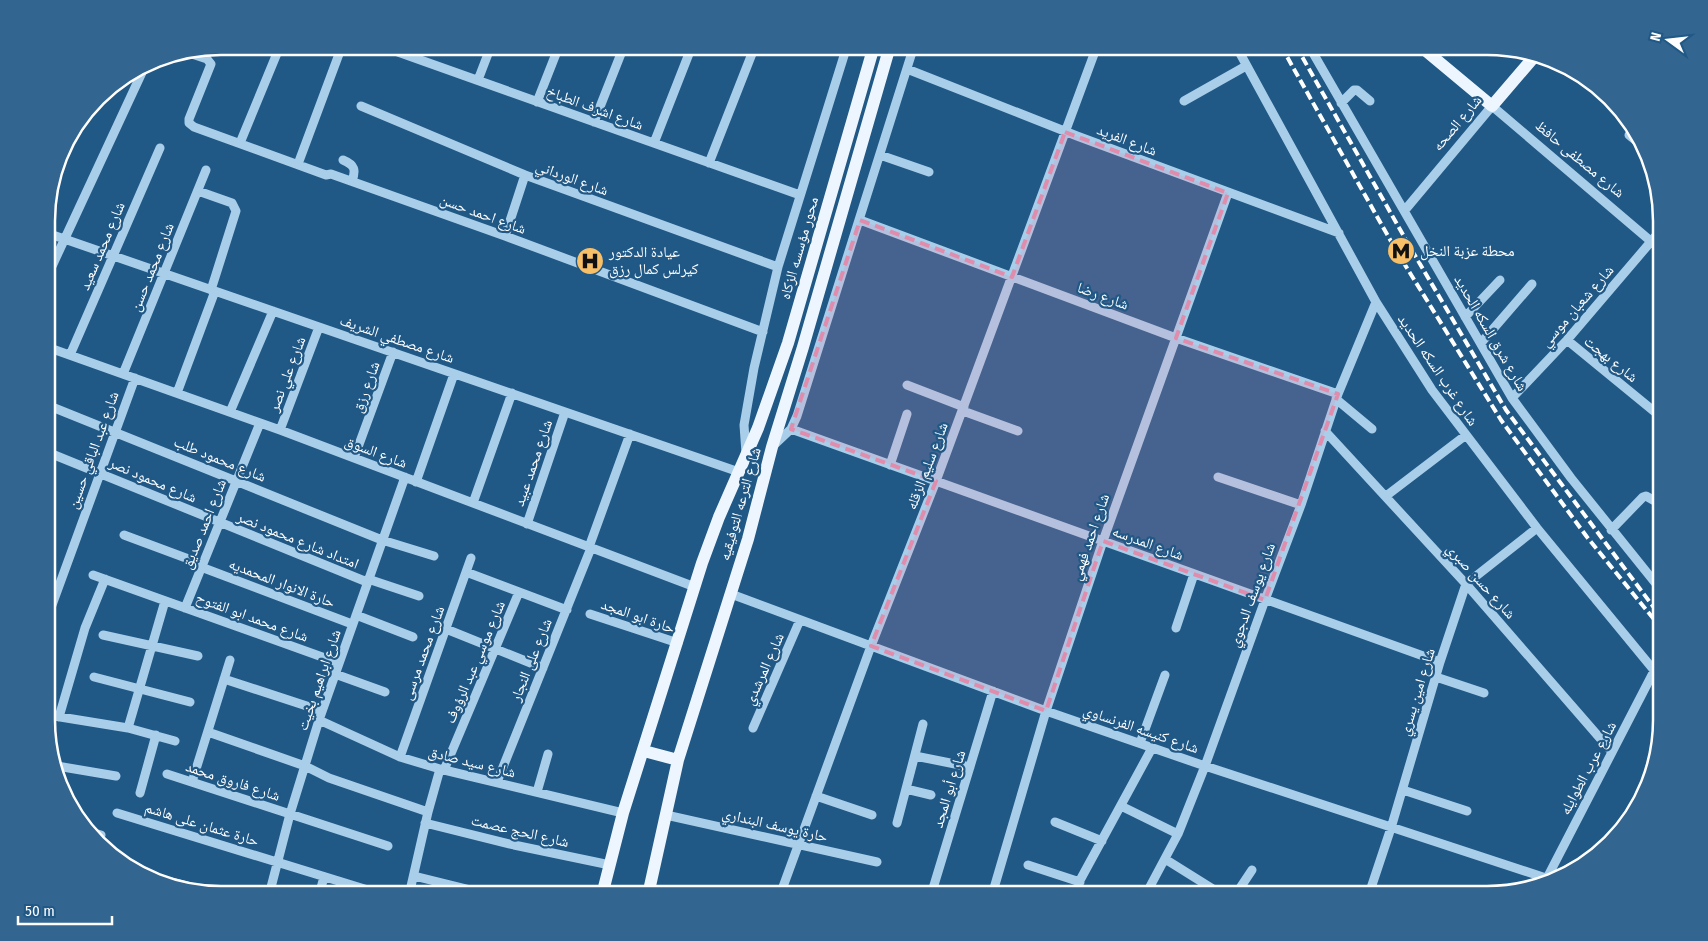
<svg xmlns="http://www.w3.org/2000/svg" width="1708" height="941" viewBox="0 0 1708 941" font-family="'Fira Sans Condensed','Noto Naskh Arabic',sans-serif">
  <rect width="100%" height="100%" fill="#205886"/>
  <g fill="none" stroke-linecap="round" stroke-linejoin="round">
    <!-- minor -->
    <path stroke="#a9ceea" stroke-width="9" d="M381,46L800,195
      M1236,46L1376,302L1432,390L1537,528L1662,680
      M1309,46L1512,398L1571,478L1661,590
      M189,53L207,59L211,64L189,119V123L194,127L326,175L331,174L505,236L763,332
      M907,69L1077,136L1339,233
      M478,80L491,46
      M1184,101L1246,66
      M537,102L559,46
      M1341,103L1354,90H1357L1370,101
      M361,106L525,175L778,267
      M594,122L624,46
      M1629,135L1640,144
      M240,143L280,46
      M654,143L692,46
      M880,155L929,172
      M343,160C355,165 356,170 352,181
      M709,163L755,46
      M298,164L342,46
      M198,191L232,203L236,211L211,290
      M1405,210L1492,106L1660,249
      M860,220L1176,338L1338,394
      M47,233L739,472
      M505,236L525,175
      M47,277L145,66
      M1465,317L1500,280
      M1567,340L1661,417
      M1481,343L1532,284
      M47,347L280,430L695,587
      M70,355L160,148
      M123,374L206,170
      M907,385L964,407
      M177,393L215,291
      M1512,398L1567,340L1660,231
      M1336,399L1372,429
      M47,405L382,540L434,556
      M963,411L1018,431
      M230,412L273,311
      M791,429L1440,662
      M280,430L319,327
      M1325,431L1466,584L1612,752
      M774,445L791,429L797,416L914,46
      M47,452L367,582
      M746,453L744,425L754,368L778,267L847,46
      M354,458L393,352
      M890,465L907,414
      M1218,477L1301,505
      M416,482L454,374
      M1386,496L1466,435
      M473,503L512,393
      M527,524L565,412
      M1611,530L1643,497L1646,496L1653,500
      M124,535L202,564
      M589,547L630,434
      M201,567L352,624
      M466,572L567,610
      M93,575L339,663
      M368,579L419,596
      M731,594L1046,711L1205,766L1546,878
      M185,608L260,423
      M590,614L678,643
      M356,615L413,637
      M48,616L135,378
      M1176,628L1194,574
      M446,629L543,668
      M103,635L198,656
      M335,674L385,692
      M94,677L190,702
      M1436,677L1484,693
      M224,679L322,711
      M48,715L128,728L175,741
      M59,717L85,628L105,579
      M319,720L400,757L440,769L623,813
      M128,728L165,601
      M753,728L800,620
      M208,732L305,766L329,778L428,812
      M1140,743L1165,675
      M915,756L970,767
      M400,757L471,558
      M57,766L116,776
      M444,770L519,592
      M167,774L388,846
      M192,782L230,660
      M497,782L591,548
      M906,789L931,795
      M1403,790L1467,811
      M537,792L548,754
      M140,793L156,735
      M816,796L872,815
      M1121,806L1178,834
      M117,813L384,895
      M666,815L877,862
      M1055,822L1102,841
      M425,823L514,845L610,865
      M897,823L923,724
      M94,833L101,835
      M1165,859L1221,894
      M1028,865L1080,882
      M140,874L219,894
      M414,876L491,895
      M1547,878L1654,671
      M1146,894L1178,834L1205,766L1265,600L1301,505L1338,394L1376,302
      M1236,894L1252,870
      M1289,894V893
      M1369,894L1391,828L1440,662L1466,584L1537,528
      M269,895L290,814L319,720L405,477
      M319,895L324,877
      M409,895L428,812L440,769
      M780,895L871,646L936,481L1097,46
      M931,895L993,691
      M992,895L1046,711L1103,541L1228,193
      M1072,895L1152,748"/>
    <!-- major -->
    <path stroke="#edf6fe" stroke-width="12" d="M1420,46L1492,106L1534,57
      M644,751L678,760
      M602,895L623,813L702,563L719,517L758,428L788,343L874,46
      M648,895L678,760L748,539L772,447L803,347L890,46"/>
    <!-- rail -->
    <path stroke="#fff" stroke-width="4" stroke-dasharray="9 4" stroke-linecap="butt" d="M1281,46L1397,252L1501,420L1587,537L1661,628
      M1296,46L1410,247L1506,410L1658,613"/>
  </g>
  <!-- marked area -->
  <path fill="#e08cad" fill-opacity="0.2" stroke="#e08cad" stroke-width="4" stroke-dasharray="10 6" stroke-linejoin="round" d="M1065,132L1228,193L1176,338L1338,394L1265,600L1103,541L1046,711L871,646L936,481L791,429L860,220L1012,277Z"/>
  <!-- icons -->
  <defs>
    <g id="metro-disc" transform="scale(1.4375)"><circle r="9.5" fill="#f8bf69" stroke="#205886"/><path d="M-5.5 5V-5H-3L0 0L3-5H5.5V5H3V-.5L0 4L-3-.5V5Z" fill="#111"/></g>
    <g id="hospital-disc" transform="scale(1.4375)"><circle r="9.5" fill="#f8bf69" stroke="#205886"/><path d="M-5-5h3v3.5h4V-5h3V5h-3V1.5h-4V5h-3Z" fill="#111"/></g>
  </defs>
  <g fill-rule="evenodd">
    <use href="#metro-disc" x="1401" y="251"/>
    <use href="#hospital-disc" x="590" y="261"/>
  </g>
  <g text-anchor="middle" stroke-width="4.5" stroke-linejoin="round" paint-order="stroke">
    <!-- street labels -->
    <g font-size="15" fill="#fff" stroke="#205886">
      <text transform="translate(595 108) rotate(20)" y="5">شارع اشرف الطباخ</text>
      <text transform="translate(1457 123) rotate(-50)" y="5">شارع الصحه</text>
      <text transform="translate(1127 140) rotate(21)" y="5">شارع الفريد</text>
      <text transform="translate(1580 159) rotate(40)" y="5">شارع مصطفى حافظ</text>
      <text transform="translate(572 178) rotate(20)" y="5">شارع الورداني</text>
      <text transform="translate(483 214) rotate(20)" y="5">شارع احمد حسن</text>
      <text transform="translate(102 246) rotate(-67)" y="5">شارع محمد سعيد</text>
      <text transform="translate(799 248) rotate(-74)" y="5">محور مؤسسه الزكاه</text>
      <text transform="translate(152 267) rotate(-68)" y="5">شارع محمد حسن</text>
      <text transform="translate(1103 296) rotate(20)" y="5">شارع رضا</text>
      <text transform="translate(1577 306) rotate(-49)" y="5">شارع شعبان موسي</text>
      <text transform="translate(1491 333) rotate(60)" y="5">شارع شرق السكه الحديد</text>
      <text transform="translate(397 339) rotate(19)" y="5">شارع مصطفي الشريف</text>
      <text transform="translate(1611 359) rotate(39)" y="5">شارع بهجت</text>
      <text transform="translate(1438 370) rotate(56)" y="5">شارع غرب السكه الحديد</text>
      <text transform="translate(287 374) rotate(-69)" y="5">شارع علي نصر</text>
      <text transform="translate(366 387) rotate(-70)" y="5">شارع رزق</text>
      <text transform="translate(93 450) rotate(-70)" y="5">شارع عبد الباقي حسين</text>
      <text transform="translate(376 452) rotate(21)" y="5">شارع السوق</text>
      <text transform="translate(220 459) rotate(22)" y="5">شارع محمود طلب</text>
      <text transform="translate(533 463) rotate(-71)" y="5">شارع محمد عبيد</text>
      <text transform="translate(927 466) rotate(-69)" y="5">شارع سليم الزقله</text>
      <text transform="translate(153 480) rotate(23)" y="5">شارع محمود نصر</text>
      <text transform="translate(740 504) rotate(-74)" y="5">شارع الترعه التوفيقيه</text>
      <text transform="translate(204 524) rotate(-68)" y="5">شارع احمد صديق</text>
      <text transform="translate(1090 537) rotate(-71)" y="5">شارع احمد فهمي</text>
      <text transform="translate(298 540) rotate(22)" y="5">امتداد شارع محمود نصر</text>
      <text transform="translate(1148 543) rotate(20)" y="5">شارع المدرسه</text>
      <text transform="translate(1481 581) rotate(48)" y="5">شارع حسن صبري</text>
      <text transform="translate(282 583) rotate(21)" y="5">حارة الانوار المحمديه</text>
      <text transform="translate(1252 595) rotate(-70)" y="5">شارع يوسف الدجوي</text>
      <text transform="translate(638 616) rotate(19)" y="5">حارة ابو المجد</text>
      <text transform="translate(252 617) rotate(20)" y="5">شارع محمد ابو الفتوح</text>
      <text transform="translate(423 653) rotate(-70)" y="5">شارع محمد مرسى</text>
      <text transform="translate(531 660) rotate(-68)" y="5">شارع على النجار</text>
      <text transform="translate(475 662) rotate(-67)" y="5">شارع موسي عبد الرؤوف</text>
      <text transform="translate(764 669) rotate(-66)" y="5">شارع المرشدي</text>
      <text transform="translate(319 680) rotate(-71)" y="5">شارع ابراهيم بخيت</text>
      <text transform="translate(1417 692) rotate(-73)" y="5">شارع امين يسري</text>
      <text transform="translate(1141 729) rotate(19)" y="5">شارع كنيسه الفرنساوي</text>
      <text transform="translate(472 762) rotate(14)" y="5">شارع سيد صادق</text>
      <text transform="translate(1588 768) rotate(-62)" y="5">شارع عرب الطوايله</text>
      <text transform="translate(233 781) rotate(18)" y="5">شارع فاروق محمد</text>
      <text transform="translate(949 789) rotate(-73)" y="5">شارع أبو المجد</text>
      <text transform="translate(202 824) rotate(17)" y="5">حارة عثمان على هاشم</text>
      <text transform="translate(775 825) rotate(13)" y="5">حارة يوسف البنداري</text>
      <text transform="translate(520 831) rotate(13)" y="5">شارع الحج عصمت</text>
    </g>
    <!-- poi labels -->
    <g font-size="15" fill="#fff" stroke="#205886" text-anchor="start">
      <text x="1420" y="256">محطة عزبة النخل</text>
      <text x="609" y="257">عيادة الدكتور<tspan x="609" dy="17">كيرلس كمال رزق</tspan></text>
    </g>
  </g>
  <!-- crop -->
  <path d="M0 0H1708V941H0ZM221 55H1487A166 166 0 0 1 1653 221V720A166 166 0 0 1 1487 886H221A166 166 0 0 1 55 720V221A166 166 0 0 1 221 55Z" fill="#326590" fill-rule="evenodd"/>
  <path fill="none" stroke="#fff" stroke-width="2.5" d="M221 55H1487A166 166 0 0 1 1653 221V720A166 166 0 0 1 1487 886H221A166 166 0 0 1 55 720V221A166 166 0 0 1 221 55Z"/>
  <!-- north arrow -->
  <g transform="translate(1668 40) rotate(285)" stroke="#205886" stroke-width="4" paint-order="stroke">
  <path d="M0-4L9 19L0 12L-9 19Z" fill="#ffffff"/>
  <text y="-8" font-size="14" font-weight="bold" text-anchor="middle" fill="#ffffff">N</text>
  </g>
  <!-- scale -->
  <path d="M18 916v8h94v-8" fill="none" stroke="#ffffff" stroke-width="2.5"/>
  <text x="25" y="916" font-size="15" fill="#ffffff" stroke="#205886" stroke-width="4" paint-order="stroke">50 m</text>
</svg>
